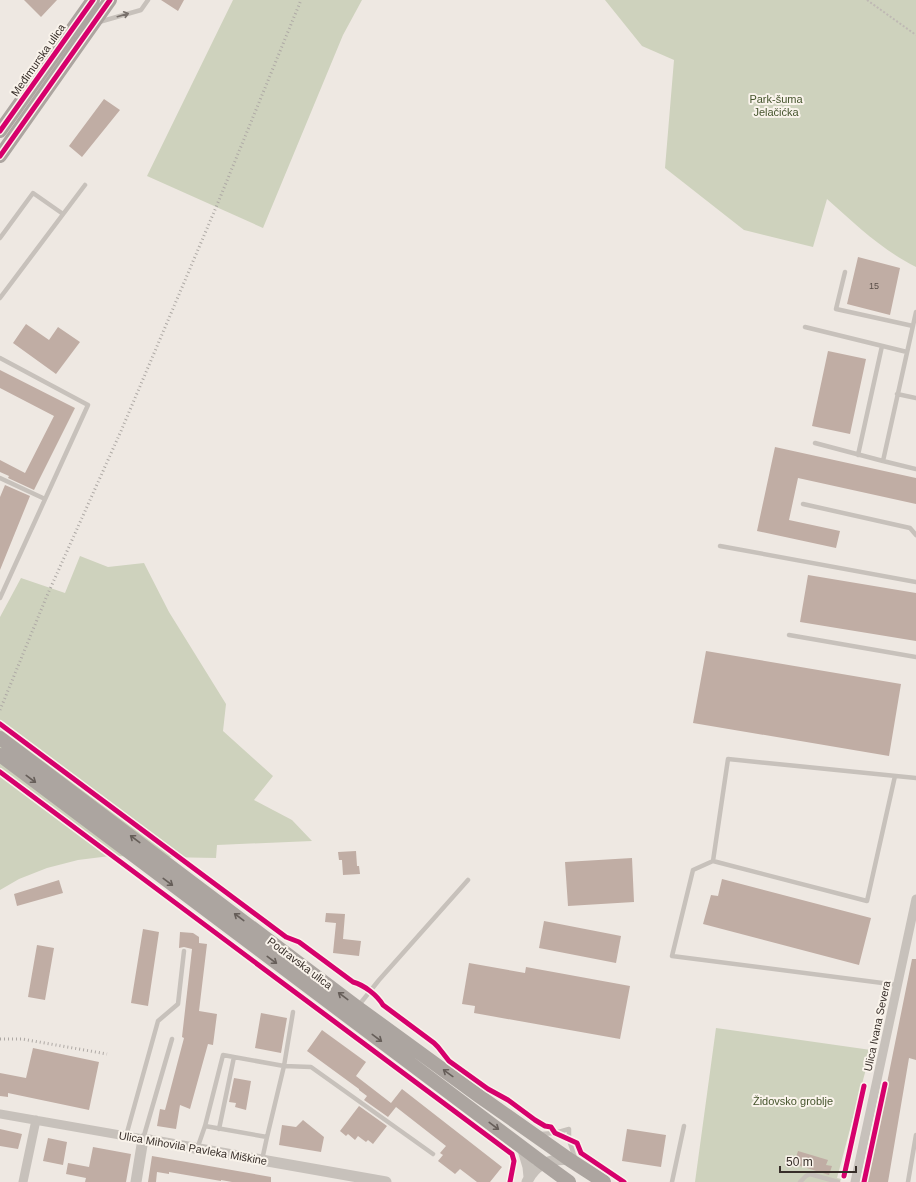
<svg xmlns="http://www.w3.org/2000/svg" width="916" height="1182" viewBox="0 0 916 1182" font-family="Arial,sans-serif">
  <rect width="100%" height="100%" fill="#eee8e2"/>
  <!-- green -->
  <path fill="#ced2bd" d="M233,0H362L343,35L263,228L147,176Z
    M605,0H916V267C882,250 855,224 827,199L813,247L744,230L665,168L674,60L642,46Z
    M80,556L108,567L144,563L169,612L226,704L223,731L273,776L254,800L292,820L312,841L217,845L216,858L110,856L78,860L47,868L19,879L0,890V617L21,578L65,593Z
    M716,1028L871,1050L837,1178L841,1179L840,1182H695Z"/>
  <!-- building -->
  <path fill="#c0ada4" d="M24,0H57L41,17Z
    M161,0H184L178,11Z
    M104,99L120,110L82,157L69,146Z
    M858,257L900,268L890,315L847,304Z
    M26,324L49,340L58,327L80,342L56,374L13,343Z
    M828,351L866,359L850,434L812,426Z
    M0,370L75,408L34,490L8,478L9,476L0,472V460L25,473L54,416L0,388Z
    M775,447L916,478V504L798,478L789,520L840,531L836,548L757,531Z
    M5,485L30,496L0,570V497Z
    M808,575L916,593V641L800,622Z
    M706,651L901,684L889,756L693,723Z
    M356,851L357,866H359L360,874L343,875L342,860H339L338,852Z
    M632,858L634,902L568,906L565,862Z
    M722,879L871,918L859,965L703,924L711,895L718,896Z
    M59,880L63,893L17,906L14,894Z
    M326,913L345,914L343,939L361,941L359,956L333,953L336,923L325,922Z
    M544,921L621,936L616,963L539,948Z
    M143,929L159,932L148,1006L131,1003Z
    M180,932L193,933L199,937V943L207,944L199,1011L217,1014L213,1045L208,1044L190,1109L180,1105L176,1129L157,1126L160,1109L165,1110L184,1038L182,1037L192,949L184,947L179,948Z
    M37,945L54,948L45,1000L28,997Z
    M912,959H916V1060L909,1058L888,1182H867Z
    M469,963L525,973L526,967L630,986L620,1039L474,1013L475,1006L462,1004Z
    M261,1013L287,1018L281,1053L255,1048Z
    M322,1030L366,1062L356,1076L391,1103L402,1089L502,1167L490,1182H477L460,1169L455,1174L438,1161L443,1155L440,1153L446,1146L396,1107L388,1117L364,1100L367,1096L359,1090V1089L307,1051Z
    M33,1048L99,1062L89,1110L8,1093V1097L0,1096V1073L26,1078Z
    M234,1078L251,1081L246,1110L235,1107L236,1103L229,1102Z
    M359,1106L387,1126L373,1144L368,1140L366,1142L358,1136L355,1140L348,1134L346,1136L340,1131Z
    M303,1120L324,1137L321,1152L279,1145L282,1125L296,1127Z
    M0,1129L22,1134L18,1149L0,1146Z
    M627,1129L666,1135L661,1167L622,1161Z
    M48,1138L67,1142L63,1165L43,1161Z
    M93,1147L131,1154L126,1182H85L86,1178L66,1174L68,1163L89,1167Z
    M798,1151L828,1160L826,1165L832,1166L829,1175L794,1164Z
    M152,1156L271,1177V1182H232L221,1180V1181L169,1172V1174L157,1172L156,1182H148Z"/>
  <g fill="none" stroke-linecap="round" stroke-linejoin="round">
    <!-- path -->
    <path stroke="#bfb9b4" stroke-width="2" stroke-dasharray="2 2" stroke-linecap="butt" d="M867,0L916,35"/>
    <!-- service -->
    <path stroke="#c7c1bb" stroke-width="4.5" d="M99,22L141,10L148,0
      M0,238L33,193L63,214
      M845,272L836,309L913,326
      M0,298L85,185
      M916,312L883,461L916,469
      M805,327L907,352
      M0,358L88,405L0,598
      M897,394L916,398
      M815,443L883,461
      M858,455L882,346
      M0,478L45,499
      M803,504L910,528L916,535
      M720,546L916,582
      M789,635L916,657
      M895,776L867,901L713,861L728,759L916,778
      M713,861L693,870L672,956L898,985
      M359,1005L379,980L468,880
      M293,1012L284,1066L311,1067L433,1154
      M205,1126L267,1137L262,1160
      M219,1129L234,1057
      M541,1134L555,1133L569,1129V1140L575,1158
      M126,1136L158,1021L178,1004L184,951
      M143,1139L172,1039
      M197,1149L205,1126L223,1055L284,1066L267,1137
      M672,1182L684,1126
      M800,1182L806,1176L810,1174L838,1182
      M908,1182L916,1135"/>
    <!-- minor -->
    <path stroke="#c7c1bb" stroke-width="9" d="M0,1114L143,1139
      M23,1182L36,1120
      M855,1182L916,899"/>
    <!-- tertiary -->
    <path stroke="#c7c1bb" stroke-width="11" d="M522,1147L528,1167L529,1177
      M136,1182L143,1139L386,1182
      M527,1182C535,1164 551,1158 570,1160"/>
    <!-- primary -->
    <path stroke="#aca5a0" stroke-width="14" d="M0,131L93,0
      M0,156L110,0
      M0,738L357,1007L479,1096L570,1160L604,1182
      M0,755L543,1163L569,1182"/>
    <!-- rail -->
    <path stroke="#aea9a5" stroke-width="3" stroke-dasharray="1 3" stroke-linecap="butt" d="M0,710L46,598L121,431L217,205L301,0
      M0,1039H22L107,1054"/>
    <!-- cycleway casing -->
    <g stroke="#f9f3eb" stroke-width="8">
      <path id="cycleway" d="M0,131L93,0
        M0,156L110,0
        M0,724L286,937L299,942L353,982C364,985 377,995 383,1005L434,1043L438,1047L449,1061L488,1089L508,1100L535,1120L545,1126L551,1127L555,1133L577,1143L581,1153L624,1182
        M0,772L512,1154L514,1161L510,1182
        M844,1176L864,1086
        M864,1182L885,1084"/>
    </g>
    <!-- cycleway -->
    <use href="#cycleway" stroke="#d6006c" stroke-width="5"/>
  </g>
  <!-- one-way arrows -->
  <defs><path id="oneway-shaft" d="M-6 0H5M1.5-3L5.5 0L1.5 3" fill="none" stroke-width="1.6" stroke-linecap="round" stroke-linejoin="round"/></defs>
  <use stroke="#78706b" href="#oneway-shaft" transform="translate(123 15) rotate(-16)"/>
  <g stroke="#665e59">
    <use href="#oneway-shaft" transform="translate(31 779) rotate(37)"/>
    <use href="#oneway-shaft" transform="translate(135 839) rotate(-143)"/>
    <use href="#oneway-shaft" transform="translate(168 882) rotate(37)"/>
    <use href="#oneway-shaft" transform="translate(239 917) rotate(-143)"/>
    <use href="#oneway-shaft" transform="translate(272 960) rotate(37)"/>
    <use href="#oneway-shaft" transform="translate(343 996) rotate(-143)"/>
    <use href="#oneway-shaft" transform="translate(377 1038) rotate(37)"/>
    <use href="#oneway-shaft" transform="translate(448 1073) rotate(-144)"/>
    <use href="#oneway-shaft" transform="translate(494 1126) rotate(37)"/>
  </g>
  <g text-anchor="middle" stroke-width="4" stroke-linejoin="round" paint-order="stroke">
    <!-- number labels -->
    <g font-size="9" fill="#594e48">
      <text x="874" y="289">15</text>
    </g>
    <!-- street labels -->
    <g font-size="11" fill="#372e29" stroke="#f9f3eb">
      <text transform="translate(38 60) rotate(-55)" y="4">Međimurska ulica</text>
      <text transform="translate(300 963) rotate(37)" y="4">Podravska ulica</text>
      <text transform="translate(877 1026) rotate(-78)" y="4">Ulica Ivana Severa</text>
      <text transform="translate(193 1148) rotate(10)" y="4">Ulica Mihovila Pavleka Miškine</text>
    </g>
    <!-- park labels -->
    <g font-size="11" fill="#46552e" stroke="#f9f3eb">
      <text x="776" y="103">Park-šuma<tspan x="776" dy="13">Jelačićka</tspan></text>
      <text x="793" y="1105">Židovsko groblje</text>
    </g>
  </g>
  <!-- scale -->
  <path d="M780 1166v6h76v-6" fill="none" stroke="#372e29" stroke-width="2"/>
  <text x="786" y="1166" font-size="12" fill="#372e29" stroke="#f9f3eb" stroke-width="3" paint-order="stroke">50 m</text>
</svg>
